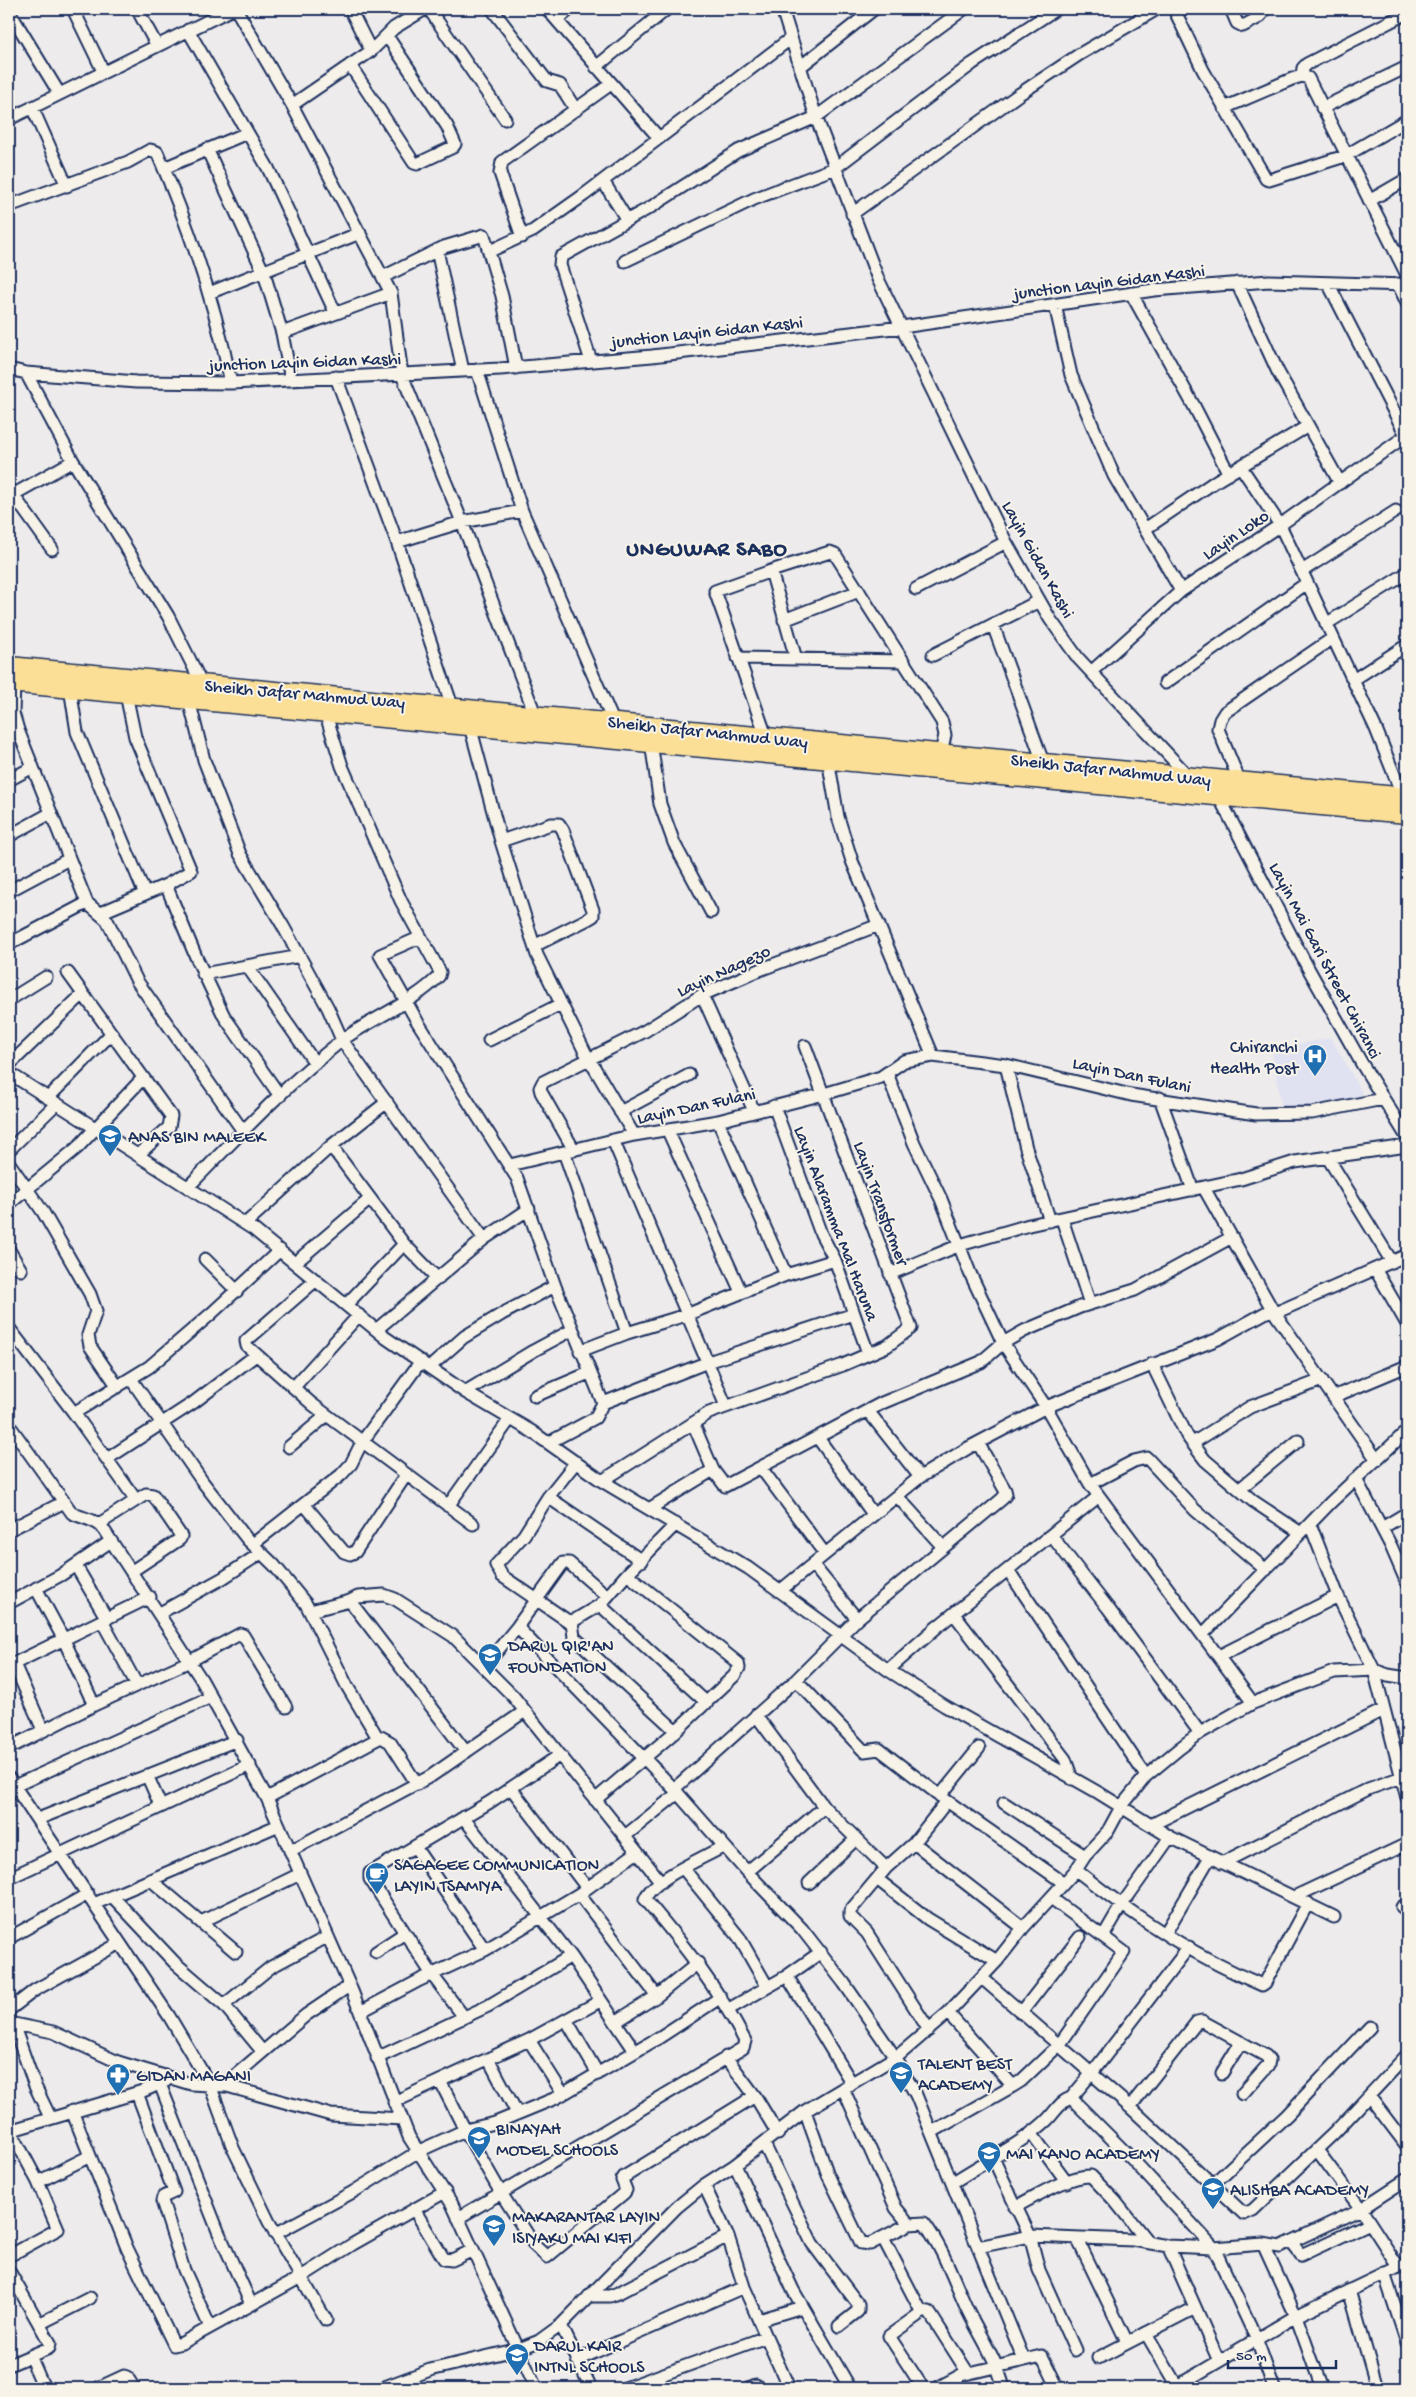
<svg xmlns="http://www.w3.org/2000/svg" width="1416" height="2397" viewBox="0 0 1416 2397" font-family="'Gochi Hand',sans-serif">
  <rect width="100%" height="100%" fill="#edebec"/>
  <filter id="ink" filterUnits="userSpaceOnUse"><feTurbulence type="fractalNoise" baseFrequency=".02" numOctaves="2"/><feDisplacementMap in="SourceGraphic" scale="10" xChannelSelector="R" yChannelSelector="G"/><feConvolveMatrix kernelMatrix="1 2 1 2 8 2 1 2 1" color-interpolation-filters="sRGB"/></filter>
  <g filter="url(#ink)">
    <!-- built -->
    <path fill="#e1e2f1" d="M1331,1038L1369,1105L1282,1111L1272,1049Z"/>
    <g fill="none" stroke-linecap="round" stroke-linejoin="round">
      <!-- street casing -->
      <g stroke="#1b2f5e" stroke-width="15">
        <path id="street" d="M73,9L103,71
          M137,9L157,46
          M236,9L292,105L391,293L402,375L462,522L535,714
          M350,9L371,51
          M429,9L505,119
          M492,9L547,81L560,85L576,110
          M547,9L659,138
          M782,9L816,117L878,279L1006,542L1050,619L1078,658L1189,777
          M1174,9L1203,70L1266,179L1269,180L1345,156L1407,120
          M1231,9L1237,23L1243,26L1258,18L1266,9
          M9,11L59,93
          M557,20L570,9
          M188,30L268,168L335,312
          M350,65L414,163L417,164L453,147L455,144L447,126L387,36
          M596,67L667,9
          M800,67L874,9
          M1302,76L1303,68L1307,64L1407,13
          M292,105L371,51L394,28L425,9
          M32,107L67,186
          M1224,108L1292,79L1302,76L1308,78L1407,275
          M1322,108L1407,67
          M9,119L232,9
          M207,149L264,273L282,333L291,380
          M164,168L247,133
          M603,181L627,220
          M1369,201L1407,179
          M9,206L128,162L150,150L157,152C189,226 215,303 231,383
          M852,214L1018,95L1080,54L1157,9
          M522,237L500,173L502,162L611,84
          M437,250L463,371
          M490,251L533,231L584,195L790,39
          M625,261L754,199L835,168L972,64L1056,9
          M383,277L444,247L484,235L502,296L516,368
          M1237,283L1278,372L1340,483
          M1328,283L1406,435
          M1398,284L1407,303
          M209,293L360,233
          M1131,293L1194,406L1229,474
          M1055,305L1071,375L1114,476L1181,591
          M282,333L391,293
          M591,361L560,265L561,257L651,207L738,151L816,117L964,9
          M9,369L26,373L136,382L231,383L500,369L652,356L902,327L1154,290L1269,281L1407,285
          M477,370L522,511L613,721
          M26,373L73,461L168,616L202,684
          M336,377L397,542L452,706
          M1241,467L1280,525L1376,729L1403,797
          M9,489L52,549
          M9,497L73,461
          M1145,529L1216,481L1308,426
          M397,542L462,522L522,511
          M771,571L830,552L835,554L942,722L945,735L941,753
          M1302,571L1396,511
          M916,589L1006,542
          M784,620L859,591
          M1326,624L1407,573
          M993,625L1043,762
          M933,655L1039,601
          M738,658L903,661
          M1091,672L1181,591L1280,525L1407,435
          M1353,680L1407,645
          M14,683L13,713L18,730L87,903L107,920L137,981L243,1131
          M1165,683L1307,583
          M70,688L77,732L145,894
          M189,700L204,760L240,854L283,926L328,1008L342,1040L484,1239
          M470,726L501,841L537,955L585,1052L634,1135
          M766,736L715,591L771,571L796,659
          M651,742L660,804L674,843L711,912
          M828,759L838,817L852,861L933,1056
          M9,780L33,767
          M1240,782L1218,729L1220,720L1225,712L1333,638
          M1219,797L1308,968L1362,1064L1407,1137
          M9,836L51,813
          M501,841L551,824H559L563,830L593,910V916L588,919L534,946
          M166,885L196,957L224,1016L280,1096
          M9,891L69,859
          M100,913L166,885L191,871L135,737L126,694
          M421,937L380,955L417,1021L517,1178L555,1286L603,1403
          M9,944L87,903
          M247,966L315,1063
          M68,973L171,1116L169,1127L138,1155
          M203,974L300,956
          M702,995L754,1111
          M9,1000L46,977
          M489,1040L561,1004
          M9,1065L83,994
          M1006,1065L1026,1148L1050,1221
          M9,1073L253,1229L386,1338L465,1392L531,1431L602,1481L748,1568L888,1670L945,1706L1099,1793L1170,1837L1334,1917
          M887,1073L914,1143L941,1199L970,1273L1003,1343L1046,1407L1090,1484L1253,1703
          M48,1098L111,1034
          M1160,1098L1193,1190
          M774,1106L821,1234L835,1260L868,1353
          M620,1112L689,1075
          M718,1121L786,1275
          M668,1131L741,1292
          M613,1140L726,1406
          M331,1146L404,1244L438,1279
          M9,1150L56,1104
          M574,1150L541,1092L540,1088L543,1082L645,1031L702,995L762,969L879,925
          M564,1152L627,1333
          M1328,1158L1392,1262
          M9,1163L43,1212L90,1294L96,1311L88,1335L90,1346L118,1387
          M510,1165L634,1135L718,1121L824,1094L881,1077L904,1061L933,1056L1006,1065L1131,1095L1256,1114L1312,1113L1383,1099
          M188,1187C237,1137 286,1085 341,1041C370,1019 415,1002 439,976L440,972L401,901L342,766L325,712
          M1204,1188L1272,1309L1377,1460
          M9,1204L77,1148L143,1078
          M1062,1219L1090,1304
          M245,1224L331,1146L387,1102
          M9,1250L21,1270
          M205,1259L237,1291
          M295,1263L370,1199
          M1375,1269L1407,1324
          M890,1274L960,1245L1029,1225L1241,1179L1295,1162L1407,1146
          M316,1280L246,1341L247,1346L312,1404L473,1524
          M346,1305L404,1244
          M1275,1313L1407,1255
          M9,1328L74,1413L136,1500
          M376,1330L484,1239L529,1209
          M580,1351L627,1333L686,1315L786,1275L835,1260
          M1152,1364L1187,1436L1205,1460L1253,1501L1301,1533
          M430,1367L464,1337L502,1314L555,1286
          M131,1379L202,1481L247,1539L274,1565L306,1604L347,1686L378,1738
          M294,1387L359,1315
          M465,1392L533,1351L572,1330
          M535,1396L589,1373
          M1333,1397L1407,1366
          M868,1411L920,1477
          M74,1413L149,1367L212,1313L280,1250
          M693,1423L713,1470L725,1486L882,1403L981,1362L1003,1343L1024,1331L1080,1307L1135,1290L1232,1237
          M9,1425L72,1513C81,1518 95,1519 102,1527L201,1679L267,1798L352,1991L409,2137L452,2204L536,2388
          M818,1438L873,1514
          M548,1443L595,1418L603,1403L708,1362L854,1314
          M1193,1443L1250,1407L1322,1380
          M289,1447L327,1415
          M107,1459L193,1403L256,1355
          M576,1462L548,1497L524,1535L496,1565L502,1576L568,1621L575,1620L600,1605L627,1574L676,1524
          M761,1468L825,1554
          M1356,1479L1391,1546L1407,1583
          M602,1481L709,1413L843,1365L887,1346L911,1328L805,1046
          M1090,1484L1134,1461L1147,1458L1195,1510L1266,1570
          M1241,1488L1298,1441
          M897,1496L943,1547
          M548,1497L642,1561
          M304,1504L344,1552L350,1554L355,1552L406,1475
          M448,1506L510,1419
          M649,1509L713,1470
          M99,1524L146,1494L153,1495L181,1536L180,1539L132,1571
          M1310,1524L1338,1596L1374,1670L1407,1798
          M1382,1528L1407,1513
          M9,1530L64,1502
          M1051,1535L1108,1608L1200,1733
          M253,1544L341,1475L351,1464L362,1442L421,1361
          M813,1565L857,1619
          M76,1566L107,1619
          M1008,1570L1146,1776
          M36,1588L64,1640L94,1705
          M781,1590L920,1477L968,1448L1046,1407L1218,1339L1272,1309
          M350,1601L358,1597L384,1595L395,1599L453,1636L513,1696L661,1882
          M9,1603L61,1575L111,1541
          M600,1605L707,1703
          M310,1611L350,1601L466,1752
          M160,1613L223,1578L261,1553
          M954,1614L1065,1759L1072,1779
          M102,1621L137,1685
          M572,1622L574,1637L676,1731
          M517,1627L674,1789L747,1872L802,1929L844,1983L895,2057L916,2095L1024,2360
          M1203,1634L1331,1502L1407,1431
          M1219,1656L1338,1596
          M14,1664L43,1730
          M9,1666L150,1597
          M484,1667L517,1627L563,1563H569L607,1596
          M888,1670L937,1627L1099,1496
          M796,1680L864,1751L879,1749L947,1801L1064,1883
          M756,1715L824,1807L886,1868
          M9,1748L94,1705L190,1661L240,1634L243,1635L286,1707
          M147,1775L161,1807
          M9,1778L169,2016L210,2085L233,2148L269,2222L326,2320
          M10,1788L211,1697
          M511,1788L587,1888
          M674,1789L796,1680L857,1619L1002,1499L1006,1494L1005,1490L978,1443
          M940,1796L979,1748
          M267,1798L381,1737L390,1742L417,1784
          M595,1800L676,1731L734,1676L739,1668L738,1663L627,1574
          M1004,1803L1085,1856
          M463,1817L571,1956L635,2051
          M38,1819L237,1740
          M1151,1825L1383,1710
          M625,1836L678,1793
          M914,1843L1023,1928
          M415,1847L485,1950
          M290,1851L431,1776L525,1711
          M1222,1863L1368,1789L1402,1777
          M683,1868L739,1937L767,1986
          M1076,1870C1131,1914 1197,1958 1262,1985L1265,1983L1308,1903
          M747,1872L824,1807
          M9,1878L250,1765
          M877,1879L928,1919L997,1961
          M151,1880L236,1952
          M809,1883L856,1839
          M579,1894L657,1996
          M112,1896L175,1963L224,2005L262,2051
          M1294,1897L1407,1844
          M94,1904L279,1825
          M1402,1907L1407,1905
          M201,1922L300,1874
          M1166,1932L1210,1857
          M1104,1935L1121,1906L1170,1837
          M9,1938L88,1894
          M376,1952L405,1933
          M787,1976L851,2082
          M982,1978L1130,2107L1244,2214L1253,2210L1334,2133L1407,2055
          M224,2005L271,1967L327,1937
          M729,2009L787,1976L821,1952
          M9,2010L35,1990L120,1943
          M360,2012L420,1980L485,1950L579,1894L636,1853
          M1021,2013L1080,1937
          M464,2017L433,1976L370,1879V1873L490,1802L560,1755
          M567,2021L598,2074
          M617,2021L657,1996L698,1963
          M9,2023L53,2032L118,2062L191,2084L227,2086L331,2115L402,2119
          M13,2024L35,2086L50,2117
          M929,2030L867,1933L850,1916V1911L886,1868L914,1843L947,1801
          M529,2040L563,2094
          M726,2057L755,2096L778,2134
          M377,2058L488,2006L571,1956
          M489,2060L517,2113
          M1222,2073L1241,2042
          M440,2081L465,2130L501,2193L743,2048L745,2041C718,1988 683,1944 645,1899C652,1879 706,1857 724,1846
          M160,2084L218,2231L251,2304
          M223,2086L306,2015L349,1986
          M1013,2086L1021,2081L1060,2044L1124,1952L1051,1898
          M843,2088L896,2208L909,2224
          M137,2093L174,2192L163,2197L162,2201L184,2270L210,2327
          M1369,2096L1407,2146
          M1071,2098L1133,2160L1214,2248L1256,2338L1274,2388
          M394,2102L529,2040L600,2001
          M1130,2107L1197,2022L1202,2021L1266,2056L1269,2060L1268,2065L1242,2094
          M72,2111L127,2248L174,2345L182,2343L301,2277L353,2244L445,2192
          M805,2111L828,2175L861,2243L870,2244L909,2224L924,2223C943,2248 954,2281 967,2309C980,2336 996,2358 1004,2388
          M9,2131L143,2091L166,2081
          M932,2132L1013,2086L948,2013
          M1031,2133L1067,2182
          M764,2144L812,2243L858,2304V2311L839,2326
          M1317,2150L1361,2209L1398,2266
          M992,2156L1030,2236L1039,2270L1075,2350
          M735,2165L793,2290L850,2388
          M38,2182L90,2156
          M952,2183C982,2163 1020,2145 1046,2121C1054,2114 1060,2101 1071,2098L1092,2073L1189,1947
          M704,2185L728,2236L744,2287L789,2388
          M1212,2185L1287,2115L1370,2027
          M1015,2207C1035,2197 1069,2175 1091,2176L1115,2201L1147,2241
          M414,2209L444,2259L452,2260L473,2250
          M458,2218L501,2193L535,2246L547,2257L624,2193L626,2190L622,2180L624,2177L755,2096
          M275,2234L353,2192L419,2151L465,2130L495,2123L556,2098L660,2037L721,1997
          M883,2238L921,2311
          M1077,2238L1127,2342
          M1291,2242L1301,2255L1370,2223
          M1263,2244L1296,2316L1322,2388
          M1168,2246L1219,2361
          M978,2247L1030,2236L1133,2240L1168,2246L1214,2248L1263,2244L1280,2247L1361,2209L1407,2179
          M9,2256L58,2229L38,2182L11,2131
          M9,2271L50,2343L49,2348L9,2365
          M1384,2273L1407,2343
          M1349,2290L1377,2388
          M589,2296H610L618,2293L728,2236
          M921,2311V2313L889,2336L923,2388
          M921,2311L929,2312L968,2373
          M759,2320L802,2307
          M39,2324L90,2298
          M561,2325L591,2388
          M1146,2333L1178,2388
          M30,2356L44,2388
          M1098,2358L1195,2308
          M577,2360L744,2287
          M1177,2386L1296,2316L1407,2263
          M98,2388L124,2376L127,2377L134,2388
          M382,2388L430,2370L519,2349L539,2341L561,2325L677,2207L704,2185L735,2165L805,2111L899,2055L948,2013L997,1961L1023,1928L1076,1870L1085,1856L1108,1831L1121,1807L1146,1776L1180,1748L1200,1733L1253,1703L1334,1672L1374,1670L1388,1675L1407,1678
          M625,2388L766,2337
          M749,2388L756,2385
          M937,2388L961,2375L1042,2356L1058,2388"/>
      </g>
      <!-- primary casing -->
      <g stroke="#1b2f5e" stroke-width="21">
        <path id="primary" d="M9,666L1407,797
          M9,683L1407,814"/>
      </g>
      <!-- street -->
      <use href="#street" stroke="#f7f3e8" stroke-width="11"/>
      <!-- primary -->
      <use href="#primary" stroke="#fbdf96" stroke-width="18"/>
    </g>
  </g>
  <!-- icons -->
  <defs>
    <g id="hospital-pin" transform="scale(1.25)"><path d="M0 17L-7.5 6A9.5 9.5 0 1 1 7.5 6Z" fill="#1f6fb2" stroke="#f7f3e8"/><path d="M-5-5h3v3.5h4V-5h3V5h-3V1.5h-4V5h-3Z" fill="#fff"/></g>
    <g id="school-pin" transform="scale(1.25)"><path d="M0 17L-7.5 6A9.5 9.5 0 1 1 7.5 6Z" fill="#1f6fb2" stroke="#f7f3e8"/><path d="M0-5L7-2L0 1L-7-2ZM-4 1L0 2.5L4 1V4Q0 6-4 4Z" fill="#fff"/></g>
    <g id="cafe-pin" transform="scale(1.25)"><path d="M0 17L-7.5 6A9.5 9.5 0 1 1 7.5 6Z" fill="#1f6fb2" stroke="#f7f3e8"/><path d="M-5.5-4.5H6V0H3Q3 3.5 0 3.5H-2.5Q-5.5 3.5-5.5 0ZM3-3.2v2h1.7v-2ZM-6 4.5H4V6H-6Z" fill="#fff"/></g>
    <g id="pharmacy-pin" transform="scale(1.25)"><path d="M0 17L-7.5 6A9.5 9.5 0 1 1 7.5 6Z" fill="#1f6fb2" stroke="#f7f3e8"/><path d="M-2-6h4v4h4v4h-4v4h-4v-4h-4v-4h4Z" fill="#fff"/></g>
  </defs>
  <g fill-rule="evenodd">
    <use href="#hospital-pin" x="1315" y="1056"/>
    <use href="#school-pin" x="110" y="1136"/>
    <use href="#school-pin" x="490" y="1655"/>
    <use href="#cafe-pin" x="377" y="1874"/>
    <use href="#school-pin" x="901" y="2073"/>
    <use href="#pharmacy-pin" x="118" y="2075"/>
    <use href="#school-pin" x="479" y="2138"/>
    <use href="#school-pin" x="989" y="2153"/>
    <use href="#school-pin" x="1213" y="2189"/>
    <use href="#school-pin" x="494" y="2226"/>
    <use href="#school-pin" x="517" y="2355"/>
  </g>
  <g text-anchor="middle" stroke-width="4" stroke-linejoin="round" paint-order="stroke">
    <!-- street labels -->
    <g font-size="18" fill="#1b2f5e" stroke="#f7f3e8">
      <text transform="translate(1109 281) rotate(-7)" y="6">junction Layin Gidan Kashi</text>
      <text transform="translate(707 331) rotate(-6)" y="6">junction Layin Gidan Kashi</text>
      <text transform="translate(305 361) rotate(-2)" y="6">junction Layin Gidan Kashi</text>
      <text transform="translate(1235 534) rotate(-34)" y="6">Layin Loko</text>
      <text transform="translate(1039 559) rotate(61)" y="6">Layin Gidan Kashi</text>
      <text transform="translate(305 693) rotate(5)" y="6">Sheikh Jafar Mahmud Way</text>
      <text transform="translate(708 731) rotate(6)" y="6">Sheikh Jafar Mahmud Way</text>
      <text transform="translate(1111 769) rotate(6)" y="6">Sheikh Jafar Mahmud Way</text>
      <text transform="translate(1326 960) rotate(62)" y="6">Layin Mai Gari Street Chiranci</text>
      <text transform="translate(723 970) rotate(-25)" y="6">Layin Nagezo</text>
      <text transform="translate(1132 1074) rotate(12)" y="6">Layin Dan Fulani</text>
      <text transform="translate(696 1105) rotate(-12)" y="6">Layin Dan Fulani</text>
      <text transform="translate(882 1203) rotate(70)" y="6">Layin Transformer</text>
      <text transform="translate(837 1223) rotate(69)" y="6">Layin Alaramma Mal Haruna</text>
    </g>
    <!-- poi labels -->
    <g font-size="18" fill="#1b2f5e" stroke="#f7f3e8" text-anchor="start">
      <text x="1298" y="1052" text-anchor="end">Chiranchi<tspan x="1298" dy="21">Health Post</tspan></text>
      <text x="128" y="1142">ANAS BIN MALEEK</text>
      <text x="508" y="1651">DARUL QIR'AN<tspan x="508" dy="21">FOUNDATION</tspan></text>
      <text x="394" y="1870">SAGAGEE COMMUNICATION<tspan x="394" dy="21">LAYIN TSAMIYA</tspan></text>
      <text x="918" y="2069">TALENT BEST<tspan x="918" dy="21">ACADEMY</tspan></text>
      <text x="136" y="2081">GIDAN MAGANI</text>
      <text x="496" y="2134">BINAYAH<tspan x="496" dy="21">MODEL SCHOOLS</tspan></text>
      <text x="1006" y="2159">MAI KANO ACADEMY</text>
      <text x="1230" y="2195">ALISHBA ACADEMY</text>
      <text x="512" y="2222">MAKARANTAR LAYIN<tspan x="512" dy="21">ISIYAKU MAI KIFI</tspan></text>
      <text x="534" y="2351">DARUL KAIR<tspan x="534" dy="21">INTNL SCHOOLS</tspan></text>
    </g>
    <!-- district labels -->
    <g font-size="22" font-weight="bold" letter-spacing="1" fill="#1b2f5e" stroke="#f7f3e8">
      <text x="707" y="555">UNGUWAR SABO</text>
    </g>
  </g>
  <!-- margin -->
  <rect width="1416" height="2397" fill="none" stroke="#f7f3e8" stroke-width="30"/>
  <rect x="15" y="15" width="1386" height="2367" fill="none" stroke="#1b2f5e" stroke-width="2" filter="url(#ink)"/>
  <!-- scale -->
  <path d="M1228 2360v8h108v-8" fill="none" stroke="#1b2f5e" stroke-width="2.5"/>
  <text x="1236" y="2360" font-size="15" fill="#1b2f5e" stroke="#f7f3e8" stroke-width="4" paint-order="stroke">50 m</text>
</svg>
